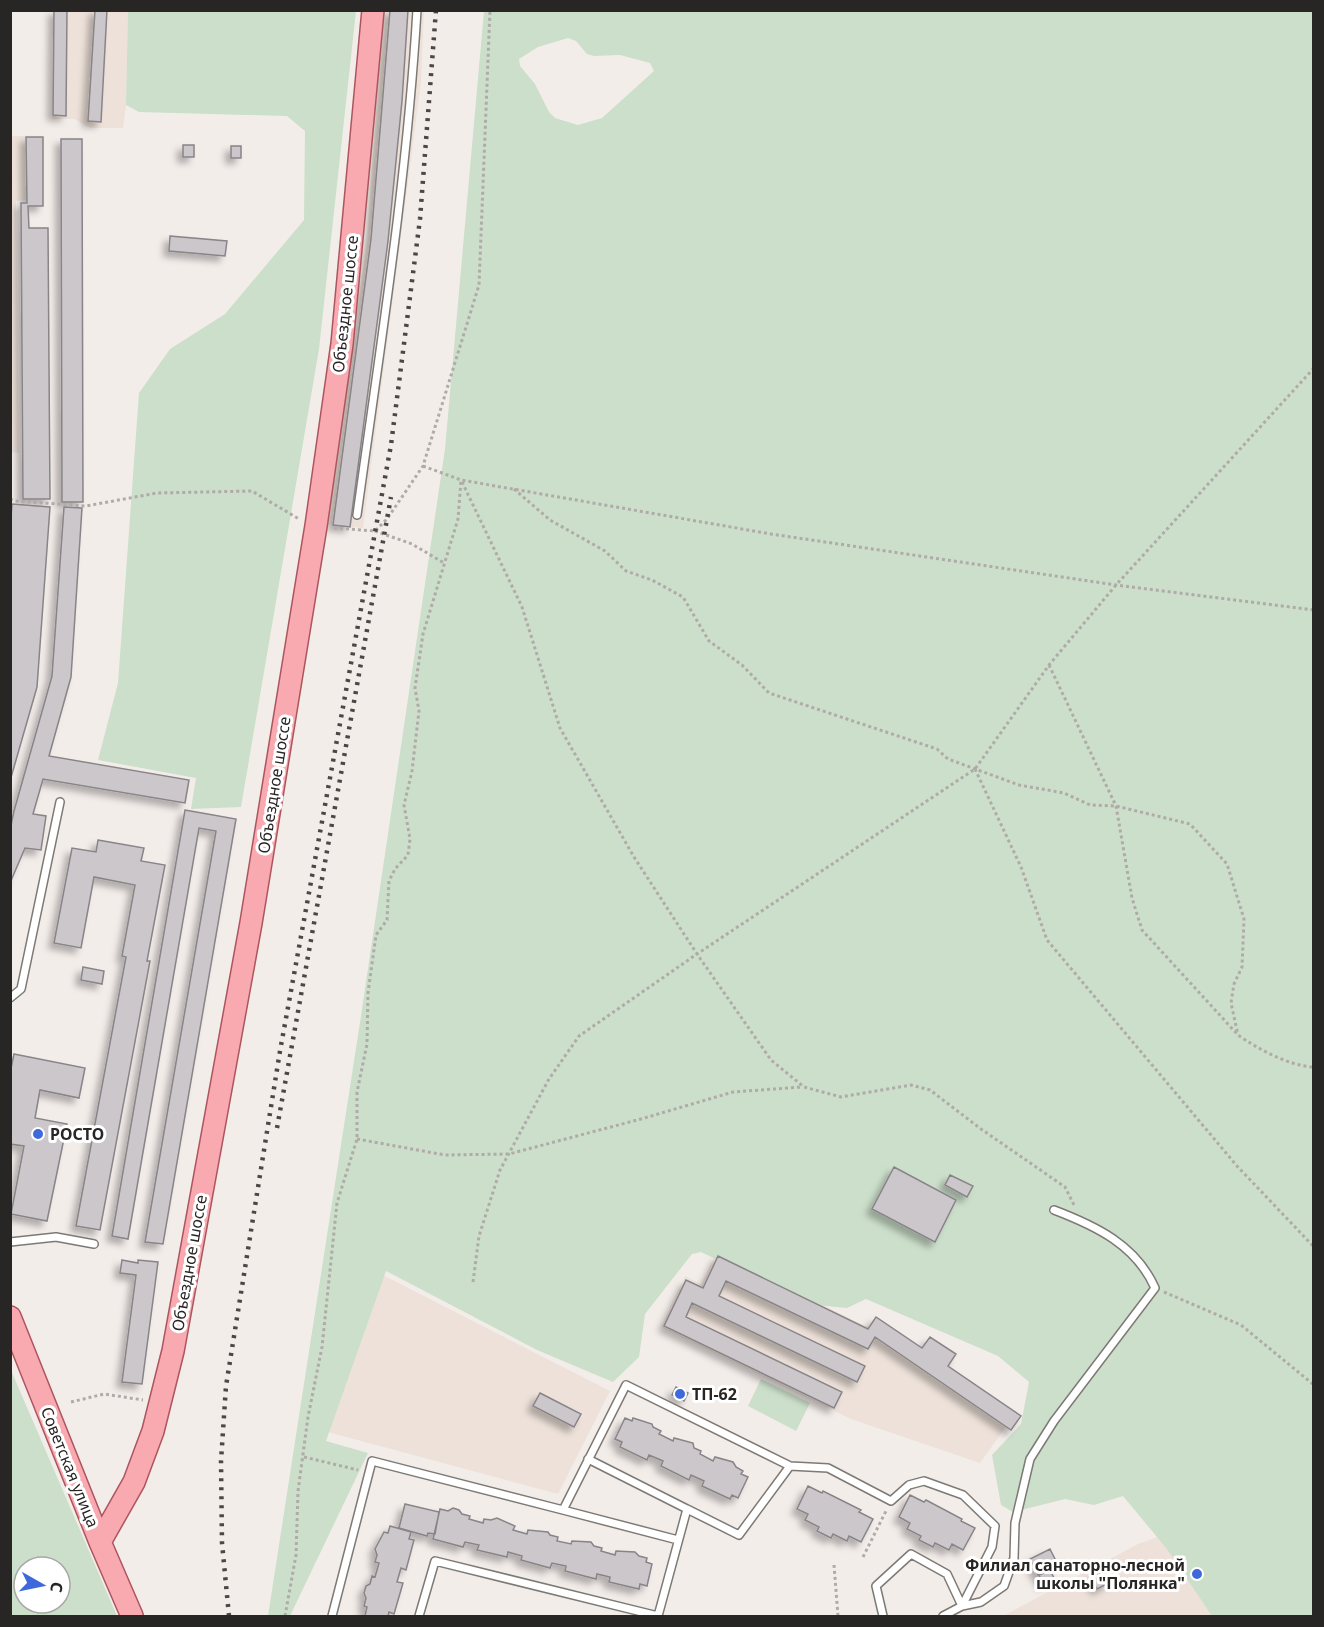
<svg xmlns="http://www.w3.org/2000/svg" width="1324" height="1627" viewBox="0 0 1324 1627" font-family="'Noto Sans',sans-serif">
  <defs>
    <filter id="shadow"><feDropShadow dx="-5.5" dy="5.5" stdDeviation="3" flood-color="#0004"/></filter>
  </defs>
  <rect width="100%" height="100%" fill="#f3edea"/>
  <!-- built -->
  <path fill="#ede1d9" d="M53,11H128L126,105L123,128H90L75,119H52Z
    M383,11H424L421,82L363,528L327,524L367,239Z
    M11,136H25L26,200L16,201L19,453L10,452Z
    M716,1253L894,1340L1010,1421L980,1463L851,1419L661,1327L685,1276L701,1284Z
    M373,1270L610,1391L558,1494L324,1431Z
    M1313,1483V1616H1003L1138,1544Z"/>
  <!-- green -->
  <path fill="#cbdfca" fill-rule="evenodd" d="M128,11H356L319,349L241,807L191,809L196,778L98,760L118,683L139,393L170,349L225,314L304,220L305,131L287,116L139,112L126,105Z
    M484,11H1313V1616H1212L1167,1549L1123,1496L1094,1505L1065,1499L1013,1512L1001,1505L992,1455L1021,1424L1029,1382L998,1356L866,1299L847,1308L815,1305L701,1252L692,1254L645,1314L639,1357L613,1382L537,1350L386,1271L326,1441L368,1453L290,1616H268L361,1016L445,449ZM568,38L576,41L587,54L594,56L620,55L650,63L654,71L602,118L578,125L555,118L549,112L535,84L520,66L519,59L538,47Z
    M10,1368L117,1616H11ZM24,1567H60V1603H24Z
    M761,1379L810,1403L796,1431L748,1406Z"/>
  <!-- building -->
  <path fill="#cbc7cb" stroke="#888488" stroke-width="1.5" filter="url(#shadow)" d="M54,10H67L66,116L53,115Z
    M95,10H107L101,122L88,121Z
    M390,10H408L402,101L388,241L350,527L333,525L371,239Z
    M26,137H43V206H28L29,228H48L50,499H23L21,203H27Z
    M61,139H82L83,502H62Z
    M183,145H194V157H183Z
    M231,146H241V158H231Z
    M170,236L227,241L225,256L169,251Z
    M12,504L50,507L37,687L10,781V531Z
    M64,507L82,508L71,677L49,756L189,780L185,803L43,779L33,814L46,816L41,850L25,848L10,883V830L14,811L52,676Z
    M185,810L236,819L163,1244L145,1242L216,831L199,828L128,1239L112,1236Z
    M98,840L144,848L141,861L165,865L147,961H150L100,1230L76,1226L126,957L122,956L135,885L94,877L81,948L54,943L72,848L96,852Z
    M83,967L104,971L102,984L81,980Z
    M14,1054L85,1068L79,1098L40,1090L35,1118L67,1124L47,1221L11,1214L24,1146L10,1144V1073Z
    M894,1167L956,1200L935,1242L872,1209Z
    M950,1175L973,1186L967,1197L945,1185Z
    M718,1256L868,1329L876,1317L922,1348L930,1337L956,1354L948,1366L1021,1416L1011,1430L875,1337L868,1349L726,1281L719,1296L865,1366L857,1382L692,1303L686,1317L842,1392L834,1408L664,1326L686,1280L703,1288Z
    M122,1260L138,1263V1260L158,1262L142,1384L122,1382L136,1275L120,1273Z
    M676,1387L688,1393L684,1401L672,1395Z
    M540,1393L581,1414L574,1427L533,1406Z
    M625,1418L632,1421L633,1418L652,1424L653,1427L661,1431L659,1434L673,1441L674,1438L693,1443L694,1448L701,1451L700,1454L713,1461L715,1457L733,1462L736,1467L743,1471L741,1474L748,1477L738,1498L732,1495L730,1499L702,1486L704,1481L691,1475L689,1480L661,1466L663,1461L649,1455L647,1460L620,1447L622,1442L615,1439Z
    M808,1486L822,1493L823,1491L861,1510L859,1512L873,1519L861,1542L849,1536L847,1541L833,1534L831,1538L817,1531L819,1527L805,1520L808,1514L797,1509Z
    M910,1495L924,1502L926,1500L962,1519L961,1521L975,1528L963,1550L952,1544L949,1550L935,1543L933,1547L919,1540L921,1536L907,1529L910,1523L899,1517Z
    M405,1504L439,1512L435,1534L428,1533L427,1536L399,1528Z
    M453,1508L459,1510L462,1514L470,1516L469,1519L483,1523L484,1519L491,1520L497,1518L515,1526L513,1530L527,1534L528,1530L548,1532L550,1535L558,1537L557,1541L571,1544L572,1541L591,1542L594,1546L602,1548L601,1551L615,1555L616,1551L635,1552L639,1556L647,1558L646,1562L652,1564L647,1586L640,1584L639,1589L609,1582L610,1577L597,1574L596,1579L565,1571L566,1566L552,1563L550,1568L521,1560L522,1556L508,1552L507,1557L477,1550L479,1545L465,1542L463,1547L433,1539L440,1509L448,1511Z
    M390,1526L411,1532L409,1539L414,1540L406,1570L401,1568L397,1582L403,1583L394,1614L389,1612L388,1616H365L367,1607L364,1606L366,1598L364,1593L366,1586L370,1584L372,1576L375,1577L379,1563L375,1562L377,1555L375,1549L384,1532L388,1533Z
    M1050,1549L1058,1565L1038,1575L1030,1559Z
    M1050,1570L1054,1578L1043,1584L1039,1575Z
    M1103,1571L1109,1583L1097,1589L1091,1577Z"/>
  <g fill="none" stroke-linecap="round" stroke-linejoin="round">
    <!-- service casing -->
    <g stroke="#7d7975" stroke-width="10">
      <path id="service" d="M357,515C380,348 407,180 417,10
        M10,998L21,989L60,802
        M10,1242L56,1237L94,1244
        M588,1459L687,1509
        M563,1510L678,1540
        M332,1616L372,1461L563,1510L626,1385L790,1466L828,1468L891,1501L909,1485L924,1481L963,1495L995,1526L992,1547L962,1606L943,1616
        M419,1616L435,1561L658,1616L687,1509L739,1535L790,1466
        M883,1616L876,1586L911,1554L947,1574L962,1606L981,1602L1004,1586L1014,1558L1015,1523L1030,1459L1054,1421L1155,1288C1136,1245 1096,1226 1054,1210"/>
    </g>
    <!-- primary casing -->
    <g stroke="#ad555e" stroke-width="24">
      <path id="primary" d="M10,1317L100,1542L132,1616
        M100,1542L134,1482L153,1431L173,1351L251,923L316,526L342,344L373,10"/>
    </g>
    <!-- path -->
    <path stroke="#b0aba9" stroke-width="3" stroke-dasharray="3 3" stroke-linecap="butt" d="M423,466L461,480L771,534L1116,585L1314,610
      M462,482L522,607L560,728L634,857L697,954L771,1060L804,1087L841,1097L911,1085L930,1090L981,1129L1065,1187L1075,1207
      M514,489L550,520L605,551L626,571L652,580L683,597L709,641L742,665L769,693L937,749L948,759L1019,785L1064,793L1090,805L1116,806L1190,824L1227,864L1244,919L1242,967L1234,984L1231,1003L1238,1035
      M10,499L15,501L86,506L157,493L252,491L299,519
      M334,528L375,531L387,519L423,466L479,285L490,10
      M375,531L412,544L444,563
      M1049,665L1116,806L1132,898L1142,930L1238,1035C1258,1049 1289,1066 1314,1067
      M975,769L1021,867L1047,940L1237,1166L1314,1247
      M357,1139L445,1155L509,1154L641,1119L733,1092L802,1087
      M473,1282L479,1236L500,1170L549,1079L579,1036L697,954L975,769L1049,665L1116,585L1314,368
      M1164,1292L1241,1325L1314,1385
      M71,1402L104,1394L143,1400
      M304,1457L358,1470
      M863,1557L886,1511
      M834,1565L838,1616
      M285,1616L296,1555L298,1491L308,1417L322,1347L337,1203L357,1139V1092L367,1044L368,993L376,935L387,920L389,881L395,869L408,855L410,839L404,805L412,771L419,711L415,688L423,634L458,519L461,480"/>
    <!-- service -->
    <use href="#service" stroke="#fff" stroke-width="7"/>
    <!-- primary -->
    <use href="#primary" stroke="#f9a9b0" stroke-width="21"/>
    <!-- rail -->
    <path stroke="#4a4746" stroke-width="4.5" stroke-dasharray="3 6" stroke-linecap="butt" d="M277,1128L391,497
      M229,1616L222,1543L221,1461L226,1386L280,1051L391,445L420,219L436,10"/>
  </g>
  <!-- markers -->
  <g fill="#3d69da" stroke="#fff" stroke-width="2">
    <circle cx="38" cy="1134" r="6"/>
    <circle cx="680" cy="1394" r="6"/>
    <circle cx="1197" cy="1574" r="6"/>
  </g>
  <g text-anchor="middle" stroke-width="6" stroke-linejoin="round" paint-order="stroke">
    <!-- street labels -->
    <g font-size="16" fill="#282625" stroke="#fff">
      <text transform="translate(345 304) rotate(-84)" y="6">Объездное шоссе</text>
      <text transform="translate(274 785) rotate(-81)" y="6">Объездное шоссе</text>
      <text transform="translate(189 1263) rotate(-80)" y="6">Объездное шоссе</text>
      <text transform="translate(70 1467) rotate(68)" y="6">Советская улица</text>
    </g>
    <!-- poi labels -->
    <g font-size="16" font-weight="bold" fill="#282625" stroke="#fff" text-anchor="start">
      <text x="50" y="1140">РОСТО</text>
      <text x="692" y="1400">ТП-62</text>
      <text x="1185" y="1571" text-anchor="end">Филиал санаторно-лесной<tspan x="1185" dy="18">школы "Полянка"</tspan></text>
    </g>
  </g>
  <!-- border -->
  <rect width="1324" height="1627" fill="none" stroke="#282625" stroke-width="24"/>
  <!-- north arrow -->
  <g transform="translate(42 1585) rotate(99)"><circle r="28" fill="#ffffff" stroke="#a9a8a8" stroke-width="1.5"/>
  <path d="M0-4.5L10 22L0 15L-10 22Z" fill="#3d69da"/>
  <text y="-9" font-size="16" font-weight="bold" text-anchor="middle" fill="#282625">С</text>
  </g>
</svg>
